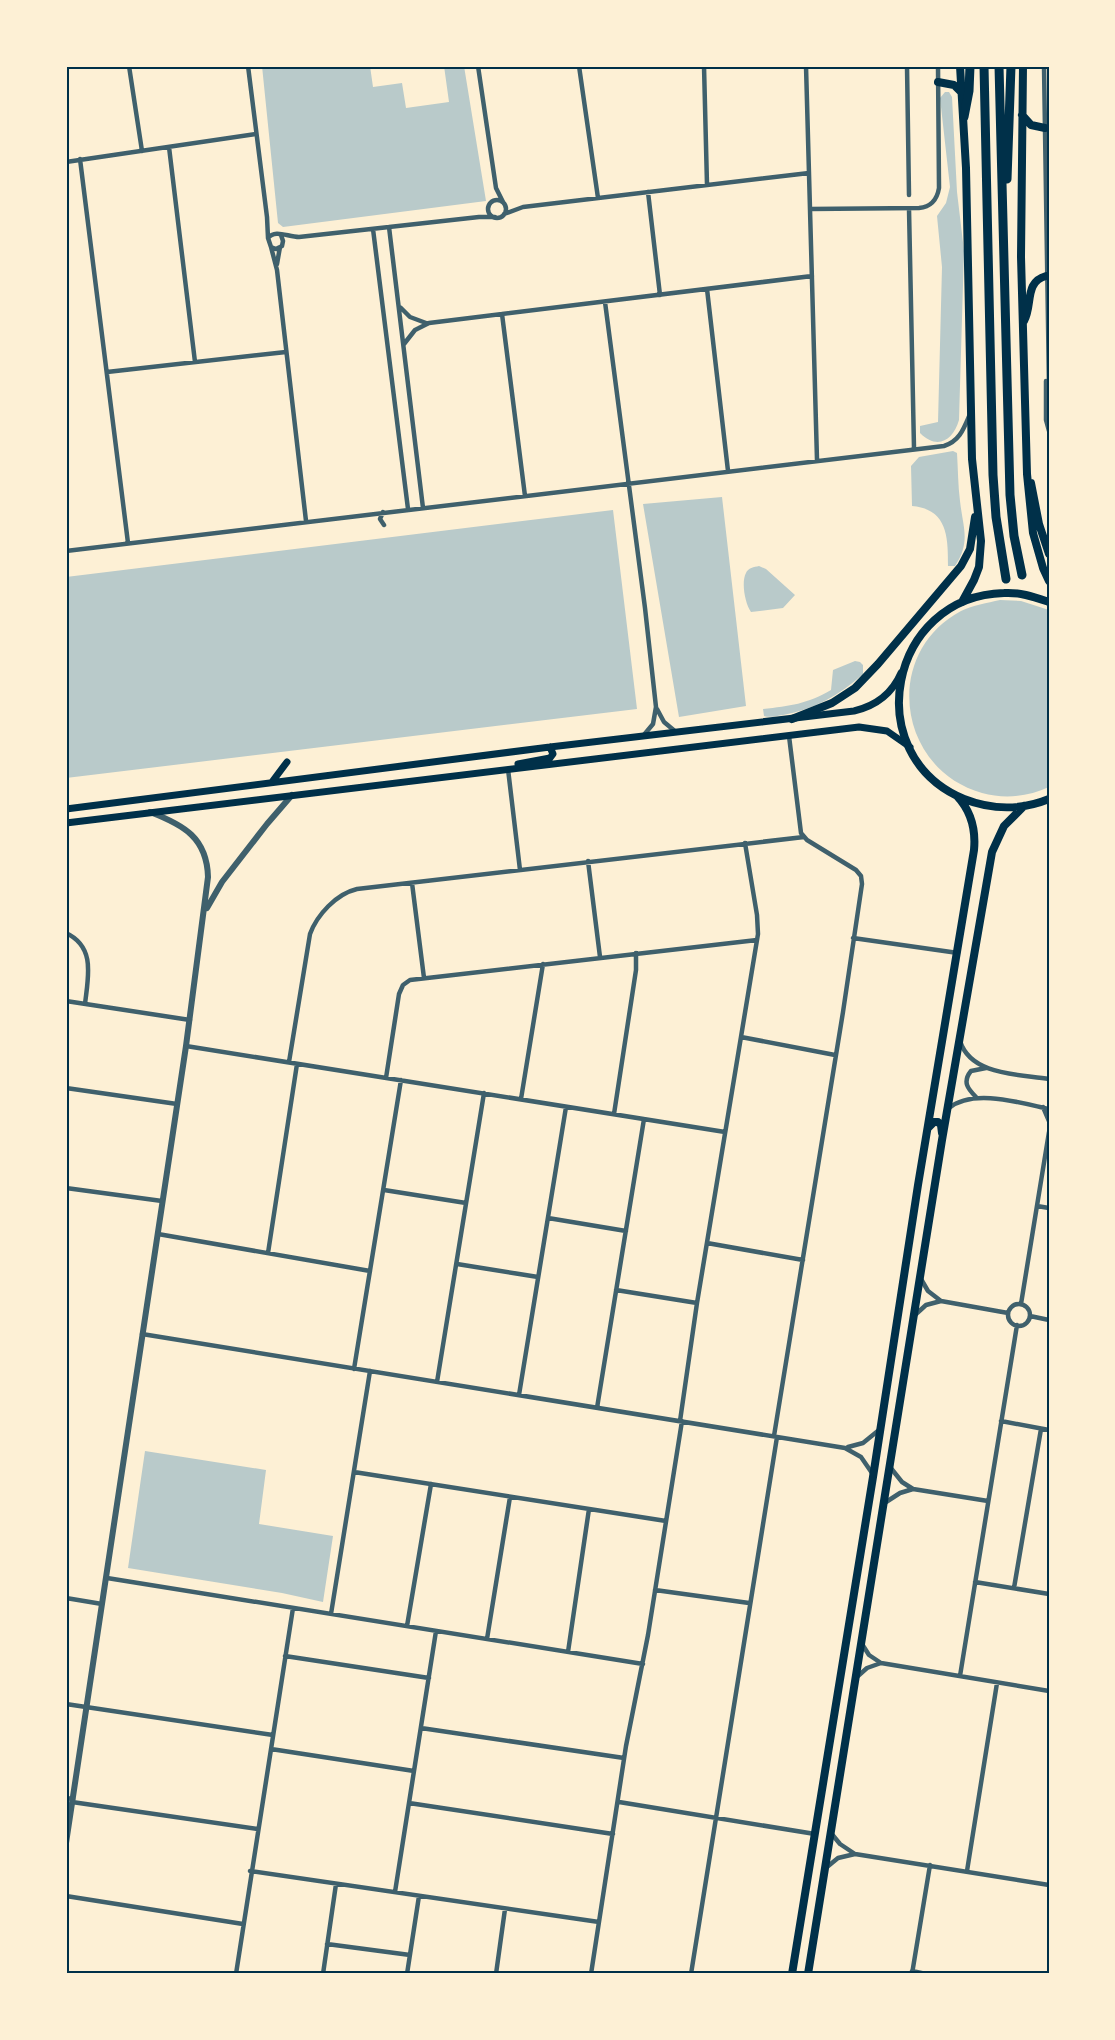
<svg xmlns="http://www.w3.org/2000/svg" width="1115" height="2040" viewBox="0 0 1115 2040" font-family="'IBM Plex Sans',sans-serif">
  <rect width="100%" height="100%" fill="#fdf0d5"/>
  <!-- green -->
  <path fill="#b9caca" d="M262,66H370L373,87L402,83L406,108L449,102L444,66H464L486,201L283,227L278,223Z
    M945,92H949L952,97L957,192L964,251L959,420C953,441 937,450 920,433V426L938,422L942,267L937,216L946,203L950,187L940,98Z
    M953,451L957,453C958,469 958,486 960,501C963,528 971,542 955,566H948C948,538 948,509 912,506L911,466L919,457Z
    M722,497L746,706L679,717L643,504Z
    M613,510L637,709L66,778V577Z
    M759,566L766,569L795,595L783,608L751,612C745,604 741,582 746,573C748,568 754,567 759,566Z
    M1000,600L1021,601L1049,610V787C1028,797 1004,799 982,793C897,769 882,653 961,611C973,605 987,603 1000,600Z
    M855,661L860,662L863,665V674C839,696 814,709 783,715C776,716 770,718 764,716L763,709C790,706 807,704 831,690L833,670Z
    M145,1451L266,1470L259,1524L333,1536L323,1602L282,1593L128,1568Z"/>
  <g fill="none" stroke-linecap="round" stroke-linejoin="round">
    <!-- minor -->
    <path stroke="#3f606c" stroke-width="4.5" d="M129,66L142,151
      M248,66L267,217L268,238
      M478,66L496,188L503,202
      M579,66L598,198
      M704,66L707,185
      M806,66L817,460
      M907,66L909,195
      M1044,66L1049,385
      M169,147L195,362
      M80,159L128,543
      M66,162L256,134
      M648,192L660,295
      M488 209a9 9 0 1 1 18 0a9 9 0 1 1-18 0Z
      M810,209L919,208C931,207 937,200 939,188L938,66
      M909,209L914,448
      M504,214L523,207L809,173
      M389,227L423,508
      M373,229L408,509
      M281,235L283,241L282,246L276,249L271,247L268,238C275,229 288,237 299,237L479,217H495
      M271,247L277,270L306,521
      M277,264L280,247
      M707,289L728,471
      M605,302L645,608L656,707L653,724L643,736
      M401,308L410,317L426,323
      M502,314L525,496
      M404,344L415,330L429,323L812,276
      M107,372L286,352
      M1046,381V420L1049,431
      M383,512L380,519L384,525
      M66,551L944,446C960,441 964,428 970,414
      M657,709L664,722L676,732
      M508,769L520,870
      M588,861L600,957
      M412,883L424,978
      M66,933C96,947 88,977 85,1004
      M853,938L958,953
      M66,1001L190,1020
      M741,1037L835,1055
      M960,1041C971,1076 1020,1074 1049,1079
      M186,1046L725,1132
      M289,1062L310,934C317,915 336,894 357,889L804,837
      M386,1078L399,994L403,985L410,980L757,940
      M66,1088L177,1104
      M976,1097C968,1089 962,1082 971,1071L986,1068
      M521,1099L543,964
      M1043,1107L1049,1121
      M949,1108C973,1088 1021,1103 1049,1109
      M614,1114L636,970V953
      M66,1188L162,1201
      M384,1190L466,1203
      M1037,1206L1049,1208
      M548,1218L626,1231
      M158,1234L370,1271
      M707,1243L803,1260
      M268,1253L297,1064
      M457,1264L538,1277
      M921,1279L928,1291L941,1301
      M616,1290L697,1303
      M1021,1304L1049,1132
      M1008 1315a11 11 0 1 1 22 0a11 11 0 1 1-22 0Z
      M915,1315L926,1305L941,1301L1008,1313
      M1030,1316L1049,1320
      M142,1334L845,1448L861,1457L872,1473
      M354,1369L401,1080
      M437,1382L484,1093
      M519,1395L566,1107
      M597,1408L644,1119
      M680,1421L697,1303L758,934L757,915L745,843
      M1001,1421L1049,1430
      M774,1436L843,1012L862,884L861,876L856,870L807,840L801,833L789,736
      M848,1447L863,1443L879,1430
      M890,1467L902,1482L913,1489L988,1501
      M354,1472L666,1521
      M883,1504L900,1493L913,1489
      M107,1578L643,1664
      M975,1582L1049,1594
      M1014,1588L1041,1429
      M655,1590L749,1603
      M66,1598L102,1604
      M331,1614L370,1371
      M407,1626L431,1484
      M487,1639L510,1497
      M862,1644L869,1655L881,1663L1049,1691
      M568,1652L589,1509
      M285,1656L429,1678
      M858,1676L867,1668L881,1663
      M960,1676L1017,1325
      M66,1704L273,1735
      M421,1728L624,1758
      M271,1749L414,1771
      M66,1798L73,1799
      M72,1802L258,1829
      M619,1802L815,1834
      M409,1803L613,1834
      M831,1833L840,1844L855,1854
      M827,1867L838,1858L855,1854L1049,1885
      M250,1871L599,1922
      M967,1871L997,1683
      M395,1892L436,1631
      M66,1896L243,1924
      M327,1944L410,1955
      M912,1971L926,1974
      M236,1974L293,1608
      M323,1974L336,1884
      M407,1974L419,1896
      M496,1974L505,1909
      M591,1974L626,1746L648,1635L682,1421
      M691,1974L777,1437
      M912,1974L930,1865"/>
    <!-- tertiary -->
    <path stroke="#3f606c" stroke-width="6" d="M207,908L222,882L267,824L292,795
      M66,1843L186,1046L208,877C207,838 184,825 150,812"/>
    <!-- secondary -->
    <path stroke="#003049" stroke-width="7" d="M518,764L550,758L553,754L550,747
      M272,782L287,762
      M66,809L550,747L854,711C875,706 892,694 901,673
      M66,823L859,727L887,731L910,747"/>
    <!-- primary -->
    <path stroke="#003049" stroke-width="8" d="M960,66L966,168L972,459L981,541L979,567L974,580L962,602
      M1023,66L1021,257L1027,474L1033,533L1043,568L1049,581
      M938,82L954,85L962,93
      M1022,115L1031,125L1045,128
      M1024,321C1033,305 1024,282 1046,276
      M1031,483L1039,524L1049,554
      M1049,602C1034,597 1020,592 1004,593C889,596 858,755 964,799C992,810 1022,810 1049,799
      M792,719L832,703L855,688L878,664L961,566L970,549L975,517
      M928,1128L934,1122H938L941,1125L942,1133
      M792,1974L873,1477L918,1185L974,850C976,829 971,811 957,796
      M808,1974L942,1140L992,852L1004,826L1024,806"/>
    <!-- motorway -->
    <path stroke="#003049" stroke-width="9" d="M984,66L993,475L996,517L1006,579
      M999,66L1010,495L1014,536L1022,575
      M964,117L969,91L970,66
      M1007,179L1011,66"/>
  </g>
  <!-- border -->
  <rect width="1115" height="2040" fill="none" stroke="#fdf0d5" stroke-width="135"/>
  <rect x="68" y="68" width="980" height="1904" fill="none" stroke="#003049" stroke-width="2"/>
</svg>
